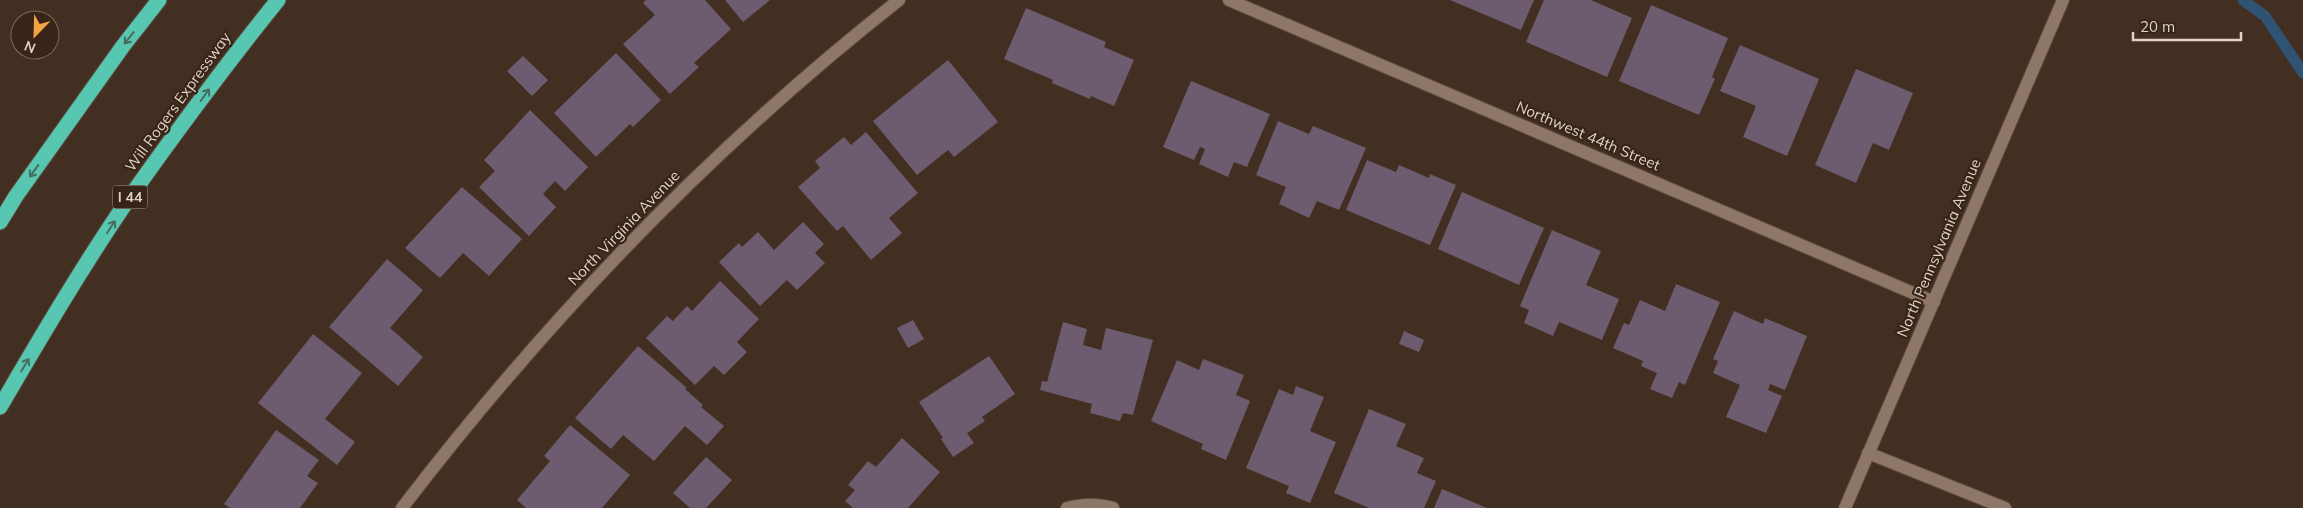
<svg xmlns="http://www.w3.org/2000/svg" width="2303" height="508" viewBox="0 0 2303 508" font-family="Mulish,sans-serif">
  <rect width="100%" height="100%" fill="#422f21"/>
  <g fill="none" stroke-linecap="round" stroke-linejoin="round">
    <!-- stream -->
    <path stroke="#305273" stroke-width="11" d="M2243,0L2265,16L2303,73"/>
  </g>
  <!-- building -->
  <path fill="#6d5b6f" d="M646,0H705L731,29L694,63L699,67L670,94L623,44L655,15L643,3Z
    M725,0H770L743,22Z
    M1450,0H1534L1521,30Z
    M1544,0H1591L1632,18L1607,77L1526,42Z
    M1651,5L1728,38L1712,77L1715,79L1699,115L1619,81Z
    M1026,8L1106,42L1104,47L1134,60L1114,106L1091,96L1090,99L1052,83L1053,80L1004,59Z
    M1740,45L1819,79L1787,156L1743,137L1756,106L1720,91Z
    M616,53L661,100L633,127L630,124L596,157L554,113Z
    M523,56L548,80L532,96L507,71Z
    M948,60L998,122L954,157L948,150L917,175L873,121Z
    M1856,69L1913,93L1889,150L1873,143L1856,183L1815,165Z
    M1191,81L1270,114L1247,167L1234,162L1228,177L1199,164L1205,149L1200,147L1194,160L1163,147Z
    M530,110L588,167L565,191L555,181L543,194L556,207L529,236L479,187L495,171L484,160Z
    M1278,121L1309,134L1313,126L1366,148L1339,210L1317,201L1309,218L1279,204L1286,187L1256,175Z
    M866,132L918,193L889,218L902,233L871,260L843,226L837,231L798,187L820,168L815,161L844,137L851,145Z
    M1367,160L1396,172L1399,165L1429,178L1430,174L1456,185L1430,245L1346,210Z
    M462,187L522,239L489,276L463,253L440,278L405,248Z
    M1462,192L1544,228L1519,285L1438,249Z
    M803,222L824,244L815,253L825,263L797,290L787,280L760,306L719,262L739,243L742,247L758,232L774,250Z
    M1552,230L1601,251L1586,285L1619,299L1602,340L1559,322L1553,336L1524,323L1529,310L1520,306Z
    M387,259L423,290L390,328L423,357L398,386L329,327Z
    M720,281L759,319L737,342L747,352L724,375L714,366L695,385L646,338L667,316L673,321L687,306L692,311Z
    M1676,284L1720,302L1685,385L1679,382L1672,398L1650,389L1657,373L1641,366L1643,361L1613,348L1624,323L1629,325L1640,300L1665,311Z
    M1734,311L1763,324L1765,318L1807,336L1785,390L1770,384L1768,390L1782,396L1766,433L1726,417L1740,385L1713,373L1718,361L1713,359Z
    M913,320L924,339L908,348L897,328Z
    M1063,322L1087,329L1083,345L1101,350L1106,328L1153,340L1133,415L1123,413L1120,421L1090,413L1092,404L1040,390L1042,381L1047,382Z
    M1404,331L1424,340L1419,352L1399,344Z
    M313,334L362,373L325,419L355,442L337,465L258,403Z
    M638,346L687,388L685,389L703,405L701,407L724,426L707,445L685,426L654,461L623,435L611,449L575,418Z
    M989,356L1015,394L982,417L985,421L967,433L974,443L953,457L941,439L943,438L919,402Z
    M1203,359L1244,375L1236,395L1250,401L1226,460L1201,449L1203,444L1151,421L1177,360L1199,370Z
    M1296,386L1324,397L1310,431L1336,442L1310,503L1286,493L1289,486L1246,468L1279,389L1293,395Z
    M1369,409L1406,424L1396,446L1424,458L1417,473L1436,481L1424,508H1369L1334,493Z
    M570,425L630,475L602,508H526L517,500L550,461L544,456Z
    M276,430L319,460L307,476L318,483L300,508H230L224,504Z
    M902,438L940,472L908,508H853L845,501L855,490L848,485L868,461L876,467Z
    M706,457L732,480L706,508H690L673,493Z
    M1442,489L1487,508H1434Z"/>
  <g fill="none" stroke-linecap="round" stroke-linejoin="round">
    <!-- street casing -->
    <g stroke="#5b4b3f" stroke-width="14">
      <path id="street" d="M1229,0L1934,302
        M1868,453L2005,508
        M402,508C547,319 712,147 899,0
        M1067,508C1082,504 1097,503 1113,508"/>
    </g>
    <!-- secondary casing -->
    <g stroke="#5b4b3f" stroke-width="14">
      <path id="secondary" d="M1845,508L2063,0"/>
    </g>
    <!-- highway casing -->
    <g stroke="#5b4b3f" stroke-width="17">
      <path id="highway" d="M0,222L16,196L123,46L159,0
        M0,407C42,335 85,262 132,194C179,128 227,63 278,0"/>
    </g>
    <!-- street -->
    <use href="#street" stroke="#8e7767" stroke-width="12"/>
    <!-- secondary -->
    <use href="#secondary" stroke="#8e7767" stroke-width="12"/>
    <!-- highway -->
    <use href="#highway" stroke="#57c7b2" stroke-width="15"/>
  </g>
  <!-- one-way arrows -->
  <defs><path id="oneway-shaft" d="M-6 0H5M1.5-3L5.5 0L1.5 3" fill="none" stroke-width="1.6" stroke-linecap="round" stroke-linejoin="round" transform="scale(1.25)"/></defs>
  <g stroke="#466e5d">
    <use href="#oneway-shaft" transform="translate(129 38) rotate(128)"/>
    <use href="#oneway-shaft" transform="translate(205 95) rotate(-54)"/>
    <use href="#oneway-shaft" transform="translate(34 171) rotate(126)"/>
    <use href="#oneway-shaft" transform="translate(111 227) rotate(-57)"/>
    <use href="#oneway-shaft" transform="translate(25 365) rotate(-59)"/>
  </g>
  <g text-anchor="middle" stroke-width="4.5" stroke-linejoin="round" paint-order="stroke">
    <!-- shield labels -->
    <rect fill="#382517" stroke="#ad9e94" stroke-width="1" x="112.5" y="185.5" width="35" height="23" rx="4"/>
    <g font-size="14" font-weight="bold" fill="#dfd2c9">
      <text x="130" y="202">I 44</text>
    </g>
    <!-- street labels -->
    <g font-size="15" fill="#dfd2c9" stroke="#382517">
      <text transform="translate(178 102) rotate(-54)" y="5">Will Rogers Expressway</text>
      <text transform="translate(1588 136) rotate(23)" y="5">Northwest 44th Street</text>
      <text transform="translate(624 228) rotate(-46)" y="5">North Virginia Avenue</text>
      <text transform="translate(1939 248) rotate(-67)" y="5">North Pennsylvania Avenue</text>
    </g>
  </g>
  <!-- north arrow -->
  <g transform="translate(35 35) rotate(203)"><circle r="24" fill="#382517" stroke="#7b6a5e"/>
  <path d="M0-4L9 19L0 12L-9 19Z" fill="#f4a344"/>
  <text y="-8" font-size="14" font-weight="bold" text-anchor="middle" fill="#dfd2c9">N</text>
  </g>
  <!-- scale -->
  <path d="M2133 32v8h108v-8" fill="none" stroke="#dfd2c9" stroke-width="2.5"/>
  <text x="2140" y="32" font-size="15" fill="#dfd2c9" stroke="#382517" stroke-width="4" paint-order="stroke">20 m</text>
</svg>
